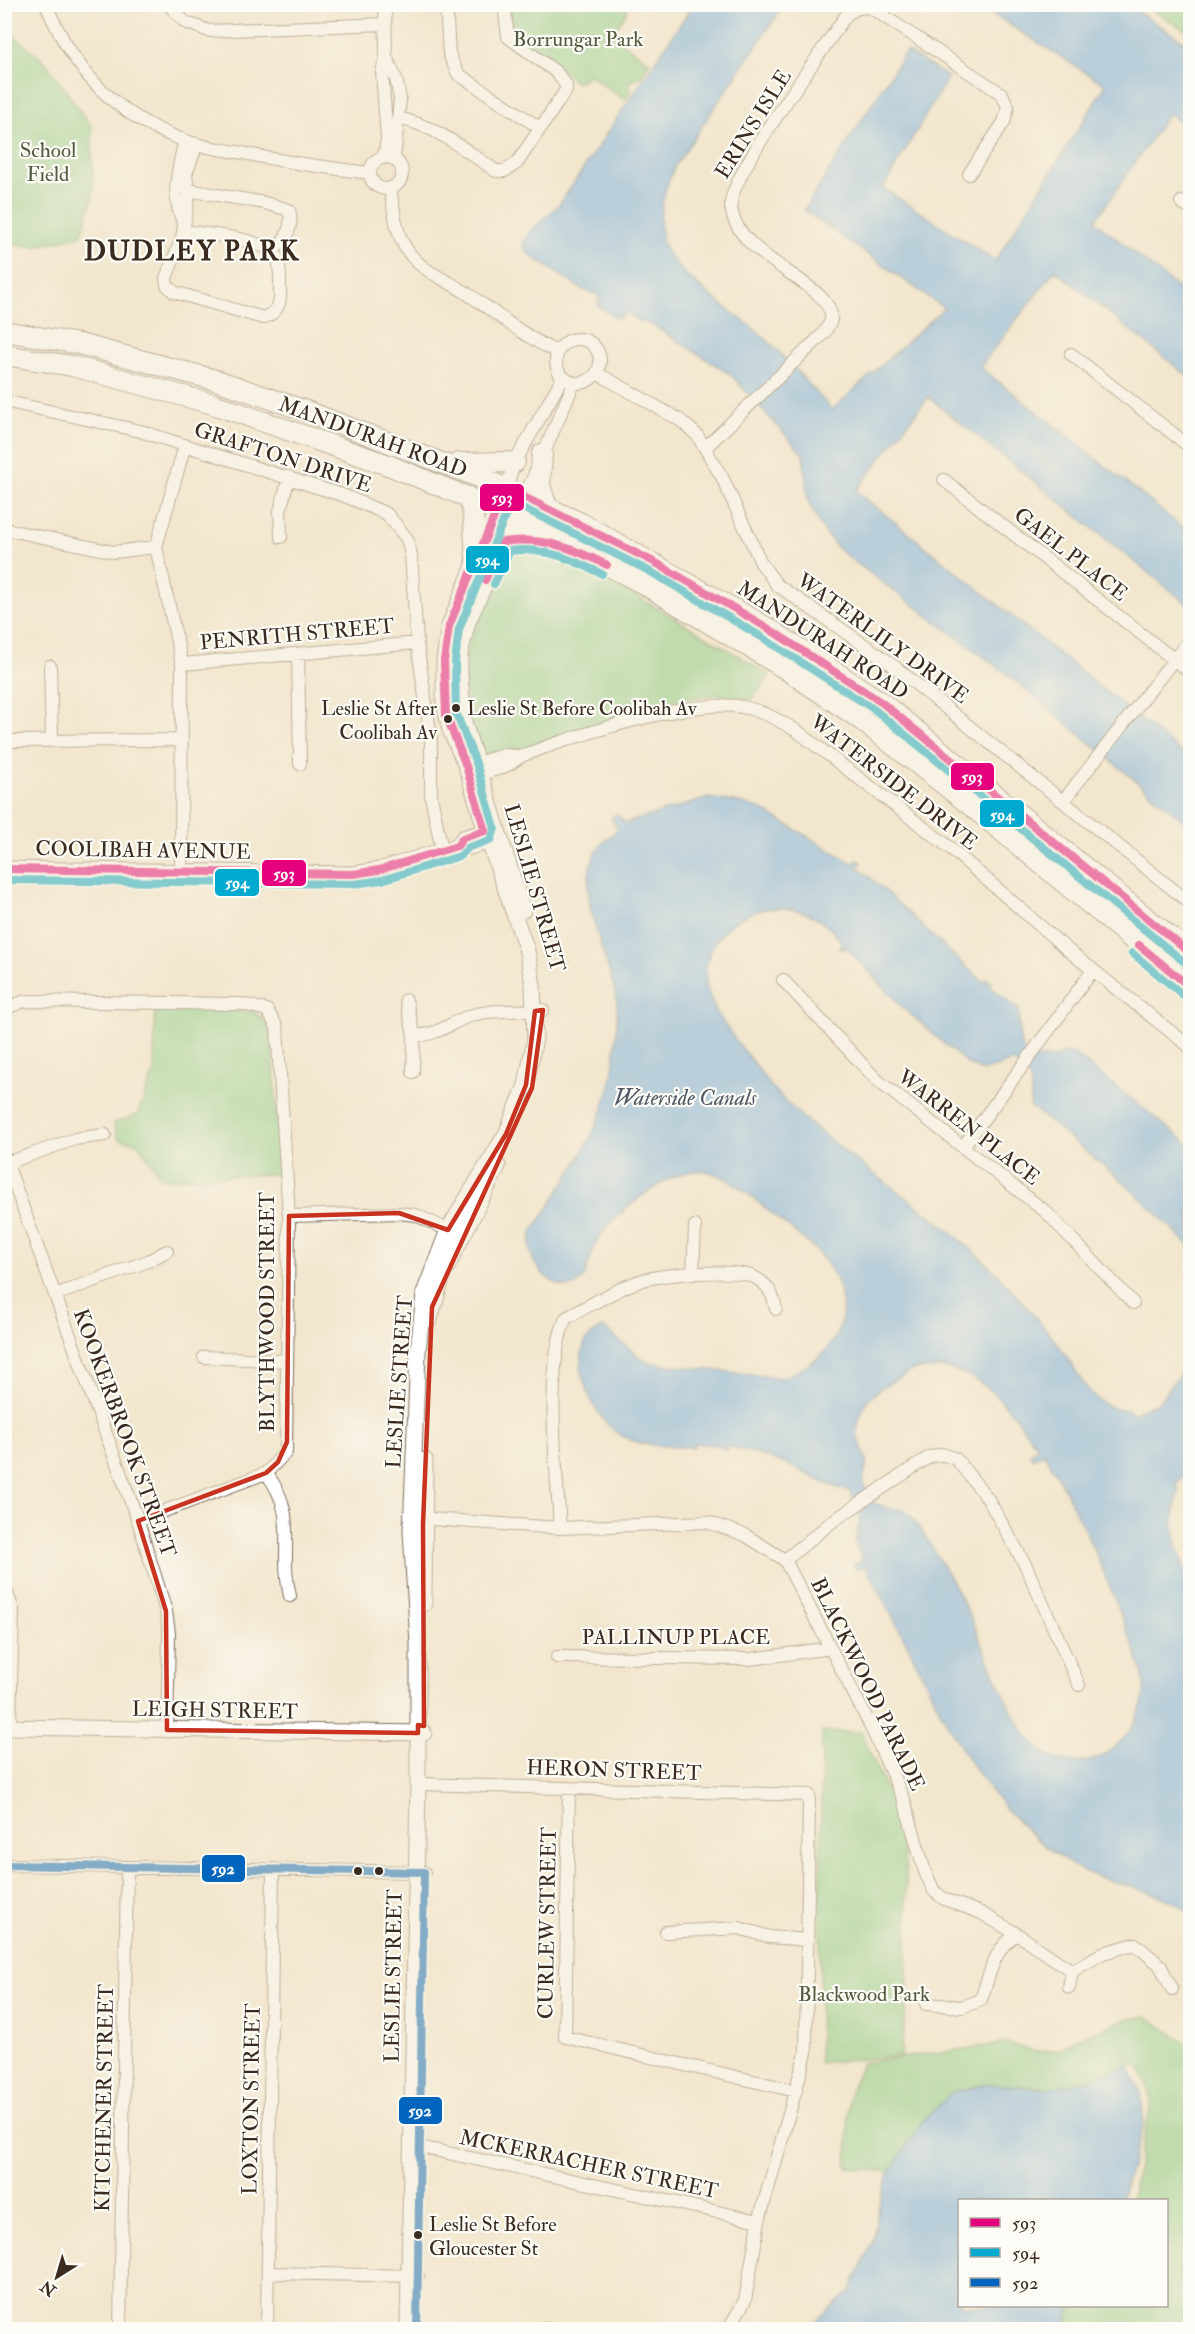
<svg xmlns="http://www.w3.org/2000/svg" width="1195" height="2334" viewBox="0 0 1195 2334" font-family="'IM FELL Double Pica',serif">
  <rect width="100%" height="100%" fill="#fdfcf7"/>
  <filter id="ink" filterUnits="userSpaceOnUse"><feTurbulence type="fractalNoise" baseFrequency=".0167" numOctaves="2"/><feDisplacementMap in="SourceGraphic" scale="12" xChannelSelector="R" yChannelSelector="G"/><feConvolveMatrix kernelMatrix="1 2 1 2 8 2 1 2 1" color-interpolation-filters="sRGB"/></filter>
  <filter id="wash" filterUnits="userSpaceOnUse"><feTurbulence type="fractalNoise" baseFrequency=".008" numOctaves="4" result="noise"/><feDisplacementMap in="SourceGraphic" scale="24" xChannelSelector="R" yChannelSelector="G"/><feGaussianBlur stdDeviation="1.35" result="paint"/><feColorMatrix in="noise" values="0 0 0 0 0 0 0 0 0 0 0 0 0 0 0 0 0 1.4 0 .05"/><feComposite in="paint" operator="in"/></filter>
  <g filter="url(#wash)">
    <rect width="100%" height="100%" fill="#f2e7ce"/>
    <!-- green -->
    <path fill="#85cd88" stroke="#607c53" stroke-width="1.5" d="M509,5H620L628,10L612,35L650,62L641,77L630,81V93L625,100L589,75L576,83L562,70L513,38Z
      M1144,5H1190V33Z
      M4,27L45,62L92,127L93,197L81,236L34,247L5,243Z
      M526,547C556,548 584,567 610,582C665,611 717,643 770,675L752,700L717,695L674,700L524,748L483,756C475,745 473,732 469,718C453,652 478,615 504,556Z
      M155,1008L252,1011C267,1019 271,1028 273,1044L280,1174L162,1179L138,1143L119,1139L113,1123L137,1115L154,1072Z
      M822,1732H861L895,1808L906,1869L908,1996L901,2056L819,2063Z
      M1147,2016L1190,2046V2329H1067L1069,2306H1166V2200H1131L1151,2104L1146,2081L1137,2064L1061,2089L988,2084L965,2089L916,2132L890,2172L847,2167L849,2095L862,2063L1007,2043L1035,2051L1059,2050L1080,2037L1129,2018Z"/>
    <!-- water -->
    <path fill="#76b1e7" stroke="#586e82" stroke-width="1.5" fill-rule="evenodd" d="M693,5H784L675,166C664,191 656,214 663,242C670,274 744,317 769,342C791,363 811,387 832,410L944,308L804,210L906,51L948,77L883,188L995,261L1106,85L978,5H1127L1190,45V131L1169,113L1095,221L1190,298V378L1055,270L980,367L1190,533V606L928,397L856,491L1190,759V826L1007,674L840,551L821,527L808,501L803,454L730,374L651,324L638,321L627,312L618,319L598,306L599,295L583,290L527,253L523,244L529,232L559,205Z
      M709,798L741,803L764,811L854,864L857,860L862,862L858,867C902,904 940,946 984,982L987,979L991,982L990,986L1019,1010C1021,1037 1012,1065 1055,1057C1062,1055 1065,1051 1073,1053L1190,1145V1246L1126,1184L1030,1106C1032,1083 1034,1076 1013,1061L983,1071L969,1065L902,1007L846,947L841,950L838,947L842,943C790,869 683,925 710,997C718,1019 735,1039 749,1057C760,1070 768,1085 780,1096C846,1162 932,1207 997,1274C1018,1297 1040,1321 1059,1346C1073,1363 1084,1392 1103,1403C1111,1409 1119,1410 1129,1410L1132,1414L1159,1402L1190,1361V1466L1176,1485L1179,1491C1168,1527 1177,1549 1190,1583V1913C1156,1885 1105,1887 1069,1863C987,1809 954,1739 912,1654C897,1624 881,1595 865,1566L856,1569L854,1564L862,1560L855,1541L861,1514L849,1491C827,1487 810,1474 790,1466C770,1457 749,1452 728,1446L727,1450L723,1449V1446L695,1443L694,1447C670,1446 646,1448 624,1437C593,1423 556,1343 604,1328L642,1359L652,1363L781,1378C817,1365 850,1337 841,1295C832,1255 801,1238 772,1214C755,1199 726,1173 703,1171C671,1167 611,1216 596,1242C590,1253 588,1277 579,1283C564,1295 538,1274 533,1259C529,1249 530,1242 532,1232C566,1180 608,1125 614,1061C616,1042 619,1016 616,997C608,955 570,887 599,848C604,841 612,835 618,829L611,818L617,814L625,823ZM944,1368C987,1375 1012,1412 1036,1445L1037,1449L1030,1453L1033,1459L1044,1453C1077,1509 1102,1565 1125,1625C1131,1641 1138,1656 1142,1672C1156,1727 1092,1788 1042,1751C1014,1731 990,1660 975,1628C963,1599 946,1571 930,1544C922,1532 914,1516 902,1509H890L872,1502L863,1483L867,1461L857,1435L859,1419L866,1402L882,1387L911,1371L920,1369Z
      M1128,2066L1141,2093L1144,2124L1121,2200H960V2306H1072L1063,2329H806L850,2291L873,2240L880,2201L890,2172L922,2122L953,2092L988,2084L1047,2089L1087,2080Z"/>
  </g>
  <g filter="url(#ink)">
    <g fill="none" stroke-linecap="round" stroke-linejoin="round">
      <!-- minor casing -->
      <g stroke="#7b6c5c" stroke-width="14">
        <path id="minor" d="M46,4C74,73 118,118 189,142C206,148 226,150 243,153C285,162 327,168 370,173
          M168,4L185,22L209,31L385,24
          M446,4L449,54L458,74L540,128
          M386,56L396,79L400,99L394,160
          M398,118C436,126 464,149 496,171H505L517,163L566,90V85L556,72L508,37L504,4
          M370 173a16 16 0 1 1 32 0a16 16 0 1 1-32 0Z
          M384,158L387,139L382,72L386,56L385,4
          M390,189C394,208 395,230 405,247C420,272 445,278 468,294C497,314 525,337 557,352
          M188,190L265,203L289,210C294,226 286,242 272,250
          M1181,202L1190,209
          M184,224C170,196 178,169 185,140
          M183,231C204,234 267,238 277,257C281,266 280,280 280,290C281,305 277,313 263,318L174,292L167,285L166,278L182,238L189,195L186,174L197,144
          M556 361a22 22 0 1 1 44 0a22 22 0 1 1-44 0Z
          M1071,354L1190,447
          M597,373L680,420L697,435L722,477L761,563L777,585L886,660L1190,903
          M4,401L140,431L345,496L387,514L407,539L411,555L417,643L431,738V796L442,850
          M706,447L824,333C826,329 830,324 831,320C836,283 732,259 731,204C730,175 826,46 847,14L858,8L870,7L1002,94L1008,107L1004,122L969,174
          M944,480L1190,672
          M506,488L515,462L563,377
          M525,496L574,383
          M4,529L114,552L156,547
          M281,537L280,511L289,477
          M298,654L300,764
          M182,664L417,643
          M50,666L52,741
          M4,741L181,740
          M470,765L504,755L521,756
          M473,776C485,773 498,770 508,765C514,762 518,757 524,755C574,736 692,698 743,707C763,711 780,721 797,731L949,847L1069,951L1190,1047
          M1064,800L1190,639
          M181,871L182,664L156,547L185,445
          M783,980L877,1080L1046,1212L1133,1303
          M406,1000L414,1035L413,1072
          M4,1009L25,1001L242,1004L267,1010L277,1027L289,1216L286,1452L266,1473L138,1521
          M414,1035C435,1037 448,1024 467,1017C490,1008 519,1012 543,1010
          M963,1147L1093,970
          M4,1156L138,1521L166,1611L169,1633L167,1730
          M7,1163L75,1139L105,1135
          M289,1216L399,1213L416,1215L461,1236
          M693,1274L695,1226
          M55,1295L148,1261L167,1251
          M204,1357L287,1361
          M266,1473C300,1516 278,1547 290,1596
          M416,1518L560,1528L707,1522L745,1535L785,1560L869,1723L904,1800L925,1872L934,1891L944,1899L981,1913L1017,1934L1072,1971L1103,1953L1135,1944L1160,1965L1172,1989
          M560,1528C557,1474 544,1365 566,1318C590,1306 615,1289 640,1281C661,1274 734,1268 754,1277C768,1284 773,1294 776,1309
          M785,1560L833,1521L929,1457L942,1454L956,1459L988,1499L1026,1566L1079,1685
          M4,1586L13,1609L10,1727
          M557,1657L751,1659L831,1648
          M418,1784L809,1795L806,2053L759,2221L745,2300L728,2330
          M569,1788L565,2037L796,2091
          M4,1865L424,1872
          M666,1932L739,1928L770,1937L806,1940
          M1069,1987L1072,1971
          M926,2004L962,2007L981,2000C990,1974 993,1949 1017,1934
          M411,2145L759,2221
          M268,2273L418,2276
          M544,2328L551,2330
          M120,2330L127,1867
          M267,2330L273,1869"/>
      </g>
      <!-- tertiary casing -->
      <g stroke="#7b6c5c" stroke-width="17">
        <path id="tertiary" d="M457,846L466,848L497,839
          M4,869L353,874L379,870L457,846L463,838L494,829
          M523,910L464,722L460,674V654L468,622L525,496
          M430,1319L443,1275L498,1166
          M424,1604L425,1460
          M4,1727L424,1733
          M408,2330L418,1784V1643L411,1532L418,1352L424,1293L448,1230L506,1134L526,1085L535,1038L533,985L527,951L489,842L466,766L450,730L444,703V661L449,626L506,488"/>
      </g>
      <!-- trunk casing -->
      <g stroke="#7b6c5c" stroke-width="22">
        <path id="trunk" d="M4,331L79,344L219,381L309,412L489,481L581,523L766,627L881,702L1190,953
          M4,355L72,366L213,404L388,465L499,510L642,583L784,668L860,719L970,805L1190,987
          M542,454L540,485L547,507
          M458,463L515,462
          M468,497L473,513L476,559
          M503,542L516,539L552,543"/>
      </g>
      <!-- minor -->
      <use href="#minor" stroke="#fff" stroke-width="12"/>
      <!-- tertiary -->
      <use href="#tertiary" stroke="#fff" stroke-width="15"/>
      <!-- trunk -->
      <use href="#trunk" stroke="#fff" stroke-width="20"/>
      <!-- bus-1 casing -->
      <g stroke="#fdfcf7" stroke-width="12">
        <path id="bus-1" d="M485,580L503,542C541,536 573,548 607,565
          M4,869L353,874L379,870L457,846L463,838L485,831L466,766L446,715L444,661L449,626L506,488L656,563L766,627L881,702L1190,953
          M1139,945L1190,987"/>
      </g>
      <!-- bus-2 casing -->
      <g stroke="#fdfcf7" stroke-width="12">
        <path id="bus-2" d="M494,584L510,551C543,546 573,560 602,574
          M4,880L354,884L382,880L460,856L469,847L491,840L495,828L476,763L456,713L455,662L459,629L511,502L651,572L760,636L875,710L1183,961
          M1132,953L1183,995"/>
      </g>
      <!-- bus-3 casing -->
      <g stroke="#fdfcf7" stroke-width="12">
        <path id="bus-3" d="M4,1865L424,1872L417,2330"/>
      </g>
      <!-- bus-1 -->
      <use href="#bus-1" stroke="#e5007d" stroke-width="8"/>
      <!-- bus-2 -->
      <use href="#bus-2" stroke="#00a9ce" stroke-width="8"/>
      <!-- bus-3 -->
      <use href="#bus-3" stroke="#0065bd" stroke-width="8"/>
    </g>
  </g>
  <!-- marked area -->
  <path d="M0 0H1195V2334H0ZM543,1010L532,1088L432,1307L423,1524L424,1726L418,1725V1733L167,1730L166,1611L138,1521L266,1473L278,1462L287,1442L289,1216L399,1213L448,1230L506,1134L526,1085L535,1011Z" fill="#f2e7ce" fill-opacity=".55" fill-rule="evenodd"/>
  <path fill="none" stroke="#c8321e" stroke-width="4.5" stroke-linejoin="round" d="M543,1010L532,1088L432,1307L423,1524L424,1726L418,1725V1733L167,1730L166,1611L138,1521L266,1473L278,1462L287,1442L289,1216L399,1213L448,1230L506,1134L526,1085L535,1011Z"/>
  <!-- markers -->
  <g fill="#3b2a1e" stroke="#fdfcf7" stroke-width="2">
    <circle cx="456" cy="708" r="5"/>
    <circle cx="448" cy="719" r="5"/>
    <circle cx="358" cy="1871" r="5"/>
    <circle cx="379" cy="1871" r="5"/>
    <circle cx="418" cy="2235" r="5"/>
  </g>
  <g text-anchor="middle" stroke-width="4.5" stroke-linejoin="round" paint-order="stroke">
    <!-- bus labels -->
    <g font-size="20" fill="#3b2a1e" stroke="#fdfcf7" text-anchor="start">
      <text x="437" y="715" text-anchor="end">Leslie St After<tspan x="437" dy="24">Coolibah Av</tspan></text>
      <text x="467" y="715">Leslie St Before Coolibah Av</text>
      <text x="429" y="2231">Leslie St Before<tspan x="429" dy="24">Gloucester St</tspan></text>
    </g>
    <!-- park labels -->
    <g font-size="21" fill="#515b3e" stroke="#fdfcf7">
      <text x="578" y="46">Borrungar Park</text>
      <text x="48" y="157">School<tspan x="48" dy="24">Field</tspan></text>
      <text x="864" y="2001">Blackwood Park</text>
    </g>
    <!-- street labels -->
    <g font-size="21" fill="#3b2a1e" stroke="#fdfcf7">
      <text transform="translate(753 124) rotate(-58)" y="7">ERINS ISLE</text>
      <text transform="translate(373 437) rotate(20)" y="7">MANDURAH ROAD</text>
      <text transform="translate(283 457) rotate(18)" y="7">GRAFTON DRIVE</text>
      <text transform="translate(1071 554) rotate(38)" y="7">GAEL PLACE</text>
      <text transform="translate(297 634) rotate(-5)" y="7">PENRITH STREET</text>
      <text transform="translate(883 638) rotate(36)" y="7">WATERLILY DRIVE</text>
      <text transform="translate(823 640) rotate(33)" y="7">MANDURAH ROAD</text>
      <text transform="translate(894 782) rotate(38)" y="7">WATERSIDE DRIVE</text>
      <text transform="translate(143 850) rotate(1)" y="7">COOLIBAH AVENUE</text>
      <text transform="translate(535 888) rotate(74)" y="7">LESLIE STREET</text>
      <text transform="translate(969 1127) rotate(38)" y="7">WARREN PLACE</text>
      <text transform="translate(267 1312) rotate(-90)" y="7">BLYTHWOOD STREET</text>
      <text transform="translate(399 1382) rotate(-86)" y="7">LESLIE STREET</text>
      <text transform="translate(125 1433) rotate(70)" y="7">KOOKERBROOK STREET</text>
      <text x="676" y="1644">PALLINUP PLACE</text>
      <text transform="translate(868 1684) rotate(64)" y="7">BLACKWOOD PARADE</text>
      <text transform="translate(215 1710) rotate(1)" y="7">LEIGH STREET</text>
      <text transform="translate(614 1770) rotate(2)" y="7">HERON STREET</text>
      <text transform="translate(547 1923) rotate(-89)" y="7">CURLEW STREET</text>
      <text transform="translate(393 1976) rotate(-89)" y="7">LESLIE STREET</text>
      <text transform="translate(104 2098) rotate(-89)" y="7">KITCHENER STREET</text>
      <text transform="translate(251 2099) rotate(-89)" y="7">LOXTON STREET</text>
      <text transform="translate(589 2164) rotate(12)" y="7">MCKERRACHER STREET</text>
    </g>
    <!-- water labels -->
    <g font-size="22" font-style="italic" fill="#505964" stroke="#fdfcf7">
      <text x="685" y="1105">Waterside Canals</text>
    </g>
    <!-- district labels -->
    <g font-size="27" font-weight="bold" letter-spacing="1.5" fill="#3b2a1e" stroke="#fdfcf7">
      <text x="192" y="260">DUDLEY PARK</text>
    </g>
  </g>
  <g stroke="#fdfcf7" stroke-width="2">
    <rect x="479" y="483" width="46" height="29" rx="6" fill="#e5007d"/>
    <rect x="465" y="545" width="45" height="29" rx="6" fill="#00a9ce"/>
    <rect x="950" y="762" width="45" height="29" rx="6" fill="#e5007d"/>
    <rect x="979" y="799" width="46" height="29" rx="6" fill="#00a9ce"/>
    <rect x="261" y="859" width="46" height="28" rx="6" fill="#e5007d"/>
    <rect x="214" y="868" width="46" height="29" rx="6" fill="#00a9ce"/>
    <rect x="201" y="1854" width="45" height="29" rx="6" fill="#0065bd"/>
    <rect x="398" y="2096" width="45" height="29" rx="6" fill="#0065bd"/>
  </g>
  <g font-size="16" text-anchor="middle" font-weight="bold" fill="#fff">
    <text x="502" y="503">593</text>
    <text x="487" y="565">594</text>
    <text x="972" y="782">593</text>
    <text x="1002" y="820">594</text>
    <text x="284" y="879">593</text>
    <text x="237" y="888">594</text>
    <text x="223" y="1874">592</text>
    <text x="420" y="2116">592</text>
  </g>
  <!-- margin -->
  <rect width="1195" height="2334" fill="none" stroke="#fdfcf7" stroke-width="24"/>
  <!-- legend -->
  <rect x="958" y="2199" width="210" height="108" fill="#fdfcf7" stroke="#afa8a0" stroke-width="1.5"/>
  <rect x="970" y="2218" width="30" height="9" fill="#e5007d" stroke="#afa8a0" stroke-width="1.5"/>
  <text x="1012" y="2229" font-size="18" fill="#3b2a1e">593</text>
  <rect x="970" y="2248" width="30" height="9" fill="#00a9ce" stroke="#afa8a0" stroke-width="1.5"/>
  <text x="1012" y="2259" font-size="18" fill="#3b2a1e">594</text>
  <rect x="970" y="2278" width="30" height="9" fill="#0065bd" stroke="#afa8a0" stroke-width="1.5"/>
  <text x="1012" y="2289" font-size="18" fill="#3b2a1e">592</text>
  <!-- north arrow -->
  <g transform="translate(57 2277) rotate(217)" stroke="#fdfcf7" stroke-width="4.5" paint-order="stroke">
  <path d="M0-4.5L10 22L0 15L-10 22Z" fill="#3b2a1e"/>
  <text y="-9" font-size="16" font-weight="bold" text-anchor="middle" fill="#3b2a1e">N</text>
  </g>
</svg>
